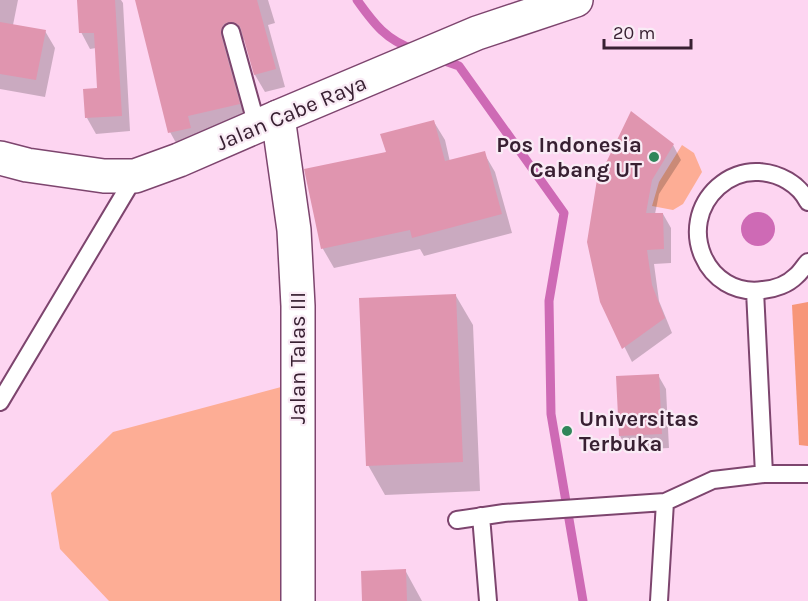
<svg xmlns="http://www.w3.org/2000/svg" width="808" height="601" viewBox="0 0 808 601" font-family="Karla,sans-serif">
  <rect width="100%" height="100%" fill="#fdd5f1"/>
  <!-- green -->
  <path fill="#fdad95" d="M682,145L694,153L702,172L683,204L673,210L652,206L659,182Z
    M296,383L292,601H109L60,549L51,493L113,432Z"/>
  <!-- forest -->
  <path fill="#f79679" d="M808,302V446L799,445L792,305Z"/>
  <!-- water -->
  <path fill="#ce6ab5" d="M741 229a17 17 0 1 1 34 0a17 17 0 1 1-34 0Z"/>
  <!-- shadow -->
  <path fill="#0003" d="M0,0H18L13,25L45,31L55,48L45,97L0,89Z
    M78,0H121L123,3L130,131L96,134L87,118L99,89L96,48L90,49L81,32Z
    M136,0H268L275,23L268,25L285,87L265,92L255,75L246,40L239,39L249,122L197,134L200,145L180,150L170,132Z
    M434,122L445,140L450,162L484,153L495,172L512,233L424,256L420,249L334,268L323,249L306,170L387,153Z
    M673,145L681,160L659,194L655,214H663L671,228V263L654,264L659,301L672,333L632,362L602,302L588,242Z
    M456,296L473,325L480,491L385,495L368,465Z
    M658,375L666,389L669,448L628,450L620,436Z
    M405,570L422,601H364Z"/>
  <g fill="none" stroke-linecap="round" stroke-linejoin="round">
    <!-- stream -->
    <path stroke="#ce6ab5" stroke-width="9" d="M357,0C374,24 386,40 415,50
      M439,59L459,66L564,213L549,301L551,414L583,601"/>
  </g>
  <!-- building -->
  <path fill="#e095af" d="M77,0H115L122,116L85,118L83,89L97,88L94,33H79Z
    M135,0H257L276,69L254,75L241,29L239,25L233,22H229L224,24L221,29V35L240,104L188,116L191,128L168,133Z
    M0,22L46,30L36,80L0,74Z
    M631,111L674,144L652,180L646,213H663L664,249L647,250L652,285L665,318L622,349L600,302L587,242L599,167H604Z
    M434,120L445,161L485,151L502,214L412,238L410,230L321,249L304,169L386,152L380,134Z
    M456,294L463,462L366,466L359,298Z
    M659,374L662,434L619,436L616,376Z
    M406,569L407,601H362L361,571Z"/>
  <g fill="none" stroke-linecap="round" stroke-linejoin="round">
    <!-- service casing -->
    <g stroke="#7d456e" stroke-width="20">
      <path id="service" d="M231,32L257,126
        M808,202C799,184 779,173 759,172C744,171 729,177 718,187C675,226 706,298 763,290C775,289 788,284 796,276C801,272 804,266 808,262
        M755,291L764,474
        M0,402L135,176
        M481,516L488,601
        M457,520L504,513L665,502
        M659,601L665,502L713,480L764,474H808"/>
    </g>
    <!-- tertiary casing -->
    <g stroke="#7d456e" stroke-width="36">
      <path id="tertiary" d="M278,117L294,230L298,306V601"/>
    </g>
    <!-- secondary casing -->
    <g stroke="#7d456e" stroke-width="36">
      <path id="secondary" d="M0,158L27,165L104,176H135L179,160L278,117L477,33L576,0"/>
    </g>
    <!-- service -->
    <use href="#service" stroke="#fff" stroke-width="16"/>
    <!-- tertiary -->
    <use href="#tertiary" stroke="#fff" stroke-width="33"/>
    <!-- secondary -->
    <use href="#secondary" stroke="#fff" stroke-width="33"/>
  </g>
  <!-- markers -->
  <g fill="#2f865a" stroke="#f9ebf5" stroke-width="2">
    <circle cx="654" cy="157" r="6"/>
    <circle cx="567" cy="431" r="6"/>
  </g>
  <g text-anchor="middle" stroke-width="4.5" stroke-linejoin="round" paint-order="stroke">
    <!-- street labels -->
    <g font-size="22" fill="#382032" stroke="#f9ebf5">
      <text transform="translate(291 112) rotate(-23)" y="8">Jalan Cabe Raya</text>
      <text transform="translate(297 358) rotate(-90)" y="8">Jalan Talas III</text>
    </g>
    <!-- poi labels -->
    <g font-size="22" font-weight="bold" fill="#382032" stroke="#f9ebf5" text-anchor="end">
      <text x="642" y="152">Pos Indonesia<tspan x="642" dy="25">Cabang UT</tspan></text>
      <text x="579" y="426" text-anchor="start">Universitas<tspan x="579" dy="25">Terbuka</tspan></text>
    </g>
  </g>
  <!-- scale -->
  <path d="M604 39v9h87v-9" fill="none" stroke="#382032" stroke-width="3"/>
  <text x="613" y="39" font-size="18" fill="#382032" stroke="#f9ebf5" stroke-width="4.5" paint-order="stroke">20 m</text>
</svg>
